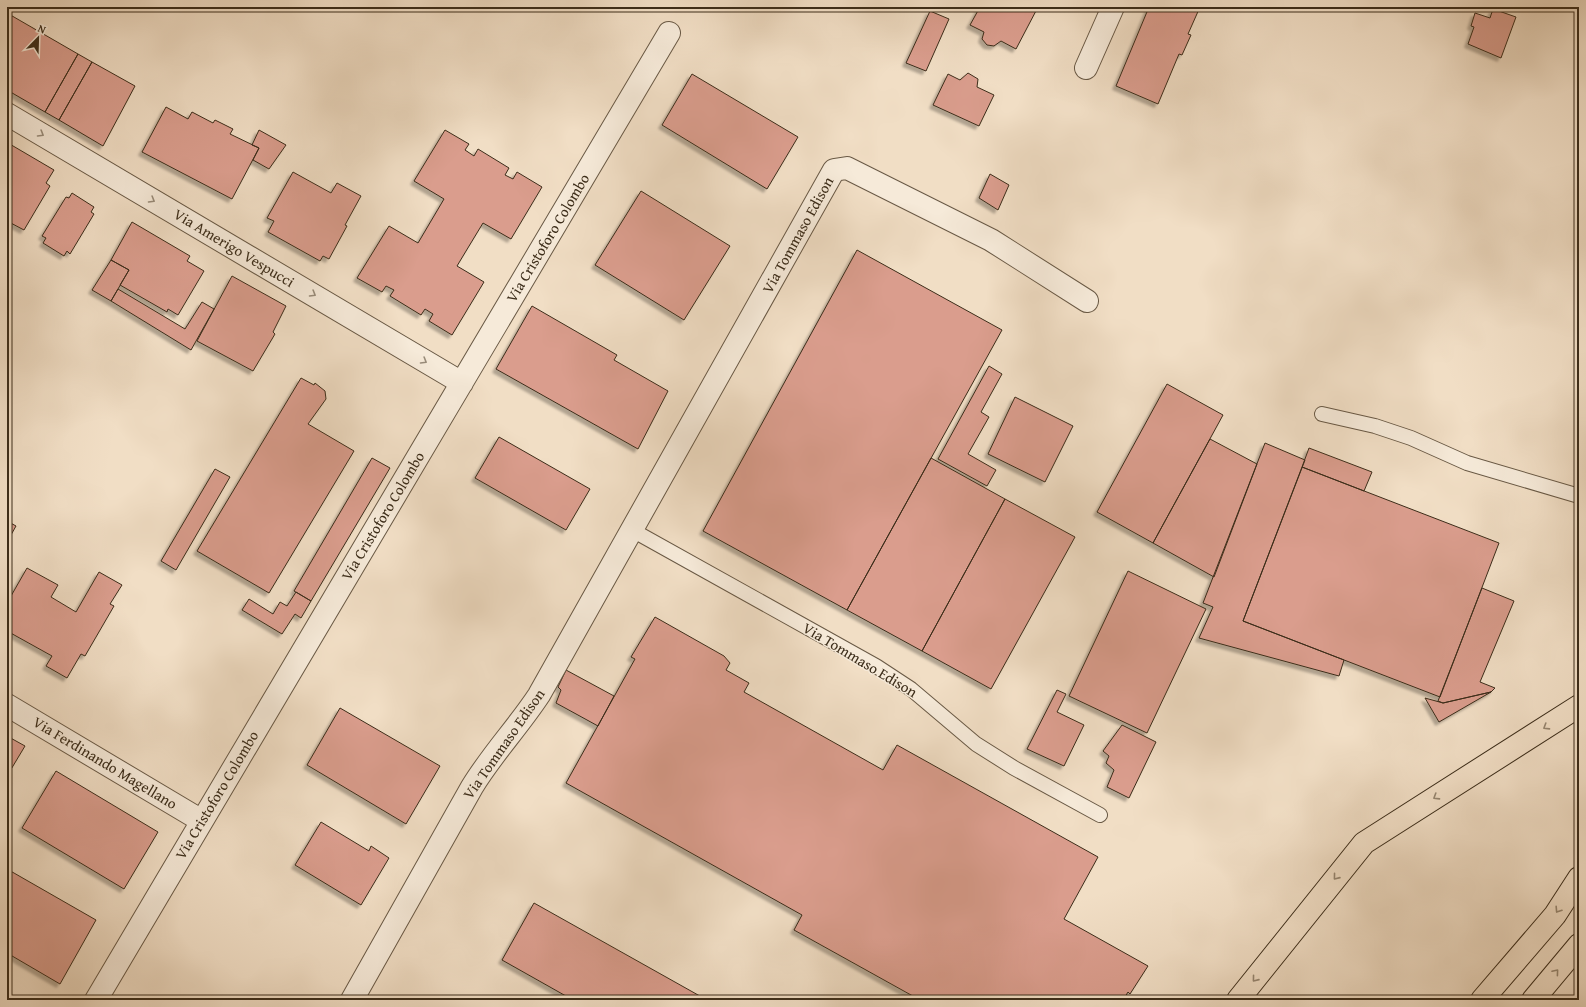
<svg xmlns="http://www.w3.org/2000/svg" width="1586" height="1007" viewBox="0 0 1586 1007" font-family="'Gentium Book Plus',serif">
  <defs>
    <filter id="shadow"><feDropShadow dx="-3.5" dy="3.5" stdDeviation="1" flood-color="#0004"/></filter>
  </defs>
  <rect width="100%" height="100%" fill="#f1dec5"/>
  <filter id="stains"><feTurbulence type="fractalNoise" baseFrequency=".005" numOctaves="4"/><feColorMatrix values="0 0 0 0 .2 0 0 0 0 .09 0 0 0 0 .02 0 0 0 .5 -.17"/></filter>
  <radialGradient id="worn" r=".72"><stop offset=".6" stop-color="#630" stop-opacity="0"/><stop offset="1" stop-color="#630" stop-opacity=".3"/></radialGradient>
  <!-- building -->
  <path fill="#da9d8d" stroke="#3c2d1a" filter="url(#shadow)" d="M980,7H1038L1016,49L1001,41L994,46L987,45L982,39L984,32L970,25Z
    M1149,7H1200L1188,34L1191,35L1182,55L1179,54L1158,104L1116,86Z
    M1493,9L1516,17L1501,58L1468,44L1474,27L1471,26L1475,13L1490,18Z
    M930,11L949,19L926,71L906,63Z
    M7,13L78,54L45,112L7,90Z
    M78,54L92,62L59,120L45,112Z
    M92,62L135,86L103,146L59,120Z
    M968,73L978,79L977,87L994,95L979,126L933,105L948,74L960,80Z
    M692,74L798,137L767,189L662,125Z
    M166,107L188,119L192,112L213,123L215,120L233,129L230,134L259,148L232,199L142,152Z
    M259,130L286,145L269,169L253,160L259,148L252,145Z
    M445,130L469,144L465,150L474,156L478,149L509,168L505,175L513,179L517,172L542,187L511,239L483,223L457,266L484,282L452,335L429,321L433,314L425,309L421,315L390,296L394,290L386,286L382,292L357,278L389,226L418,243L444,199L414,181Z
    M8,143L54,170L46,183L50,186L24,230L7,221Z
    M293,172L331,193L337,183L361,196L345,225L347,226L329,259L323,256L320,261L268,232L274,221L267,218Z
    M990,174L1009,185L998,210L979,198Z
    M641,191L730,246L684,320L595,265Z
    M72,193L94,207L91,212L94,214L70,254L67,251L64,256L43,243L46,238L42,236L66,197L69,198Z
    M132,222L190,256L187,261L204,271L178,315L168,309L167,312L120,285L129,270L111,260Z
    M857,250L1002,330L847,610L703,531Z
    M111,260L129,270L111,301L92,290Z
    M232,276L286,306L273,332L275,334L253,371L197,341Z
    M118,289L185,329L202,302L214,309L191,350L111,301Z
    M532,306L617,355L614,360L668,391L638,449L496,369Z
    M989,366L1002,374L981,412L989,417L968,454L996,470L987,486L938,459Z
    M301,378L314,385L315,383L325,391L326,399L308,424L354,451L269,593L197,551Z
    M1167,384L1223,415L1153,543L1097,512Z
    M1015,397L1073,426L1045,482L988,454Z
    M499,437L590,489L566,530L475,478Z
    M1210,439L1257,464L1214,577L1153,543Z
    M1265,443L1305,460L1243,621L1344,660L1339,676L1199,638L1213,607L1203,603Z
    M1309,448L1372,472L1364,491L1302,467Z
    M372,458L390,468L311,601L294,591Z
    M931,458L1005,499L922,651L847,610Z
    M1302,467L1499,543L1440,697L1243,621Z
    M215,469L230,477L176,570L161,561Z
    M1005,499L1075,537L991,689L922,651Z
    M7,521L16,526L7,542Z
    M27,568L58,585L51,597L76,612L99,572L122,585L110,604L114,606L85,656L81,654L67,678L46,666L52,656L7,631V603Z
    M1128,571L1206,609L1147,733L1069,696Z
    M1482,588L1514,601L1480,682L1495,688L1491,692L1443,703L1438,701Z
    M296,592L311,601L301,618L295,614L282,634L242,610L249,599L273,614L280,602L287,606Z
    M655,617L724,656L730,663L726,670L749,683L744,692L883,770L897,745L1098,857L1064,919L1148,966L1130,994L1128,992L1123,1000H920L794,930L802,915L566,783L635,659L631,657Z
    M566,670L614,696L598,726L556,703L561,690L558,687Z
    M1057,690L1066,694L1057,712L1084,725L1064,766L1027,749Z
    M1491,692L1439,722L1425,698L1443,703Z
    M340,708L440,766L406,824L307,765Z
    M1122,725L1156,742L1129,798L1107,787L1114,770L1106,763L1109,756L1103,751Z
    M7,736L25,746L7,776Z
    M56,771L158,832L124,889L22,828Z
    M321,822L369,851L371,846L389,858L361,905L295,865Z
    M7,869L96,920L60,984L7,953Z
    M534,903L707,1000H573L502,960Z"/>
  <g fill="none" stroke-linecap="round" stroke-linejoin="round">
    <!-- lane casing -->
    <g stroke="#695945" stroke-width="16">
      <path id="lane" d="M1322,414L1375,426L1411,438L1467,463L1579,496
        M632,530L876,666L911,689L976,744L1014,768L1100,815"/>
    </g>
    <!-- street casing -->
    <g stroke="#695945" stroke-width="24">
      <path id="street" d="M1086,68L1113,7
        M7,114L462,383
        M7,705L202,821
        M96,1000L669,33
        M352,1000L472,787C492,754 518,727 539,695L834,170L847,168L991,240L1087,301"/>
    </g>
    <!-- highway casing -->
    <g stroke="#3c2d1a" stroke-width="24">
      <path id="highway" d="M1238,1000L1364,843L1579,706
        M1482,1000L1555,915L1579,878
        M1533,1000L1579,945"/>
    </g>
    <!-- lane -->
    <use href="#lane" stroke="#f6ead9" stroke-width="14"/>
    <!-- street -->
    <use href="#street" stroke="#f6ead9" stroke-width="22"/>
    <!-- highway -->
    <use href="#highway" stroke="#f1dec5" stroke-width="22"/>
  </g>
  <!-- one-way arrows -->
  <defs><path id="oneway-chevron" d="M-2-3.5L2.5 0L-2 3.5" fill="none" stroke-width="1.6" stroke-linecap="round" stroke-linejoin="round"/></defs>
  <g stroke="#998c7a">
    <use href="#oneway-chevron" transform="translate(41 134) rotate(31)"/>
    <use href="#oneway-chevron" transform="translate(152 200) rotate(31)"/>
    <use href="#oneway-chevron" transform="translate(313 294) rotate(31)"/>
    <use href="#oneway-chevron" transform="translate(424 361) rotate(31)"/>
  </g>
  <g stroke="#968670">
    <use href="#oneway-chevron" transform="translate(1546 727) rotate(148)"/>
    <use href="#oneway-chevron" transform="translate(1436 797) rotate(148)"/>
    <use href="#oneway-chevron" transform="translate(1336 877) rotate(129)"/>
    <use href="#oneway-chevron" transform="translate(1558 910) rotate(123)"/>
    <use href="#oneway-chevron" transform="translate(1556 972) rotate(-50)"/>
    <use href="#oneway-chevron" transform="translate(1255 979) rotate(129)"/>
  </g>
  <g text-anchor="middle" stroke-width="3" stroke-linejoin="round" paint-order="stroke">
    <!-- street labels -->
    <g font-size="15" fill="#3c2d1a" stroke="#f6ead9">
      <text transform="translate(798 235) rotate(-61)" y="5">Via Tommaso Edison</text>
      <text transform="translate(548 238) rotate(-59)" y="5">Via Cristoforo Colombo</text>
      <text transform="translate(234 248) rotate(31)" y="5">Via Amerigo Vespucci</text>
      <text transform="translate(383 516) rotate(-59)" y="5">Via Cristoforo Colombo</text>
      <text transform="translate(860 660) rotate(31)" y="5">Via Tommaso Edison</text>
      <text transform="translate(504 744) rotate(-55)" y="5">Via Tommaso Edison</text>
      <text transform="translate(105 763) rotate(31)" y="5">Via Ferdinando Magellano</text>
      <text transform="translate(217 795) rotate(-59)" y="5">Via Cristoforo Colombo</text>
    </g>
  </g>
  <!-- margin -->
  <rect width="1586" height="1007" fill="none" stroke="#f1dec5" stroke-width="24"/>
  <rect x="8" y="8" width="1570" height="991" fill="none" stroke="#3c2d1a" stroke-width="2"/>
  <rect x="12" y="12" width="1562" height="983" fill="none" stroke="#3c2d1a"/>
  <!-- north arrow -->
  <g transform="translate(38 38) rotate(23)" stroke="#f6ead9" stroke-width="3" paint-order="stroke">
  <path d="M0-3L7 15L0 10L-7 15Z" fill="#3c2d1a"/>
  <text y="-6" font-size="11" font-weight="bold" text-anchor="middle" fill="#3c2d1a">N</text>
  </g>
  <rect width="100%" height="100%" filter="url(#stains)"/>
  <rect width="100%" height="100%" fill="url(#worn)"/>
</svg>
